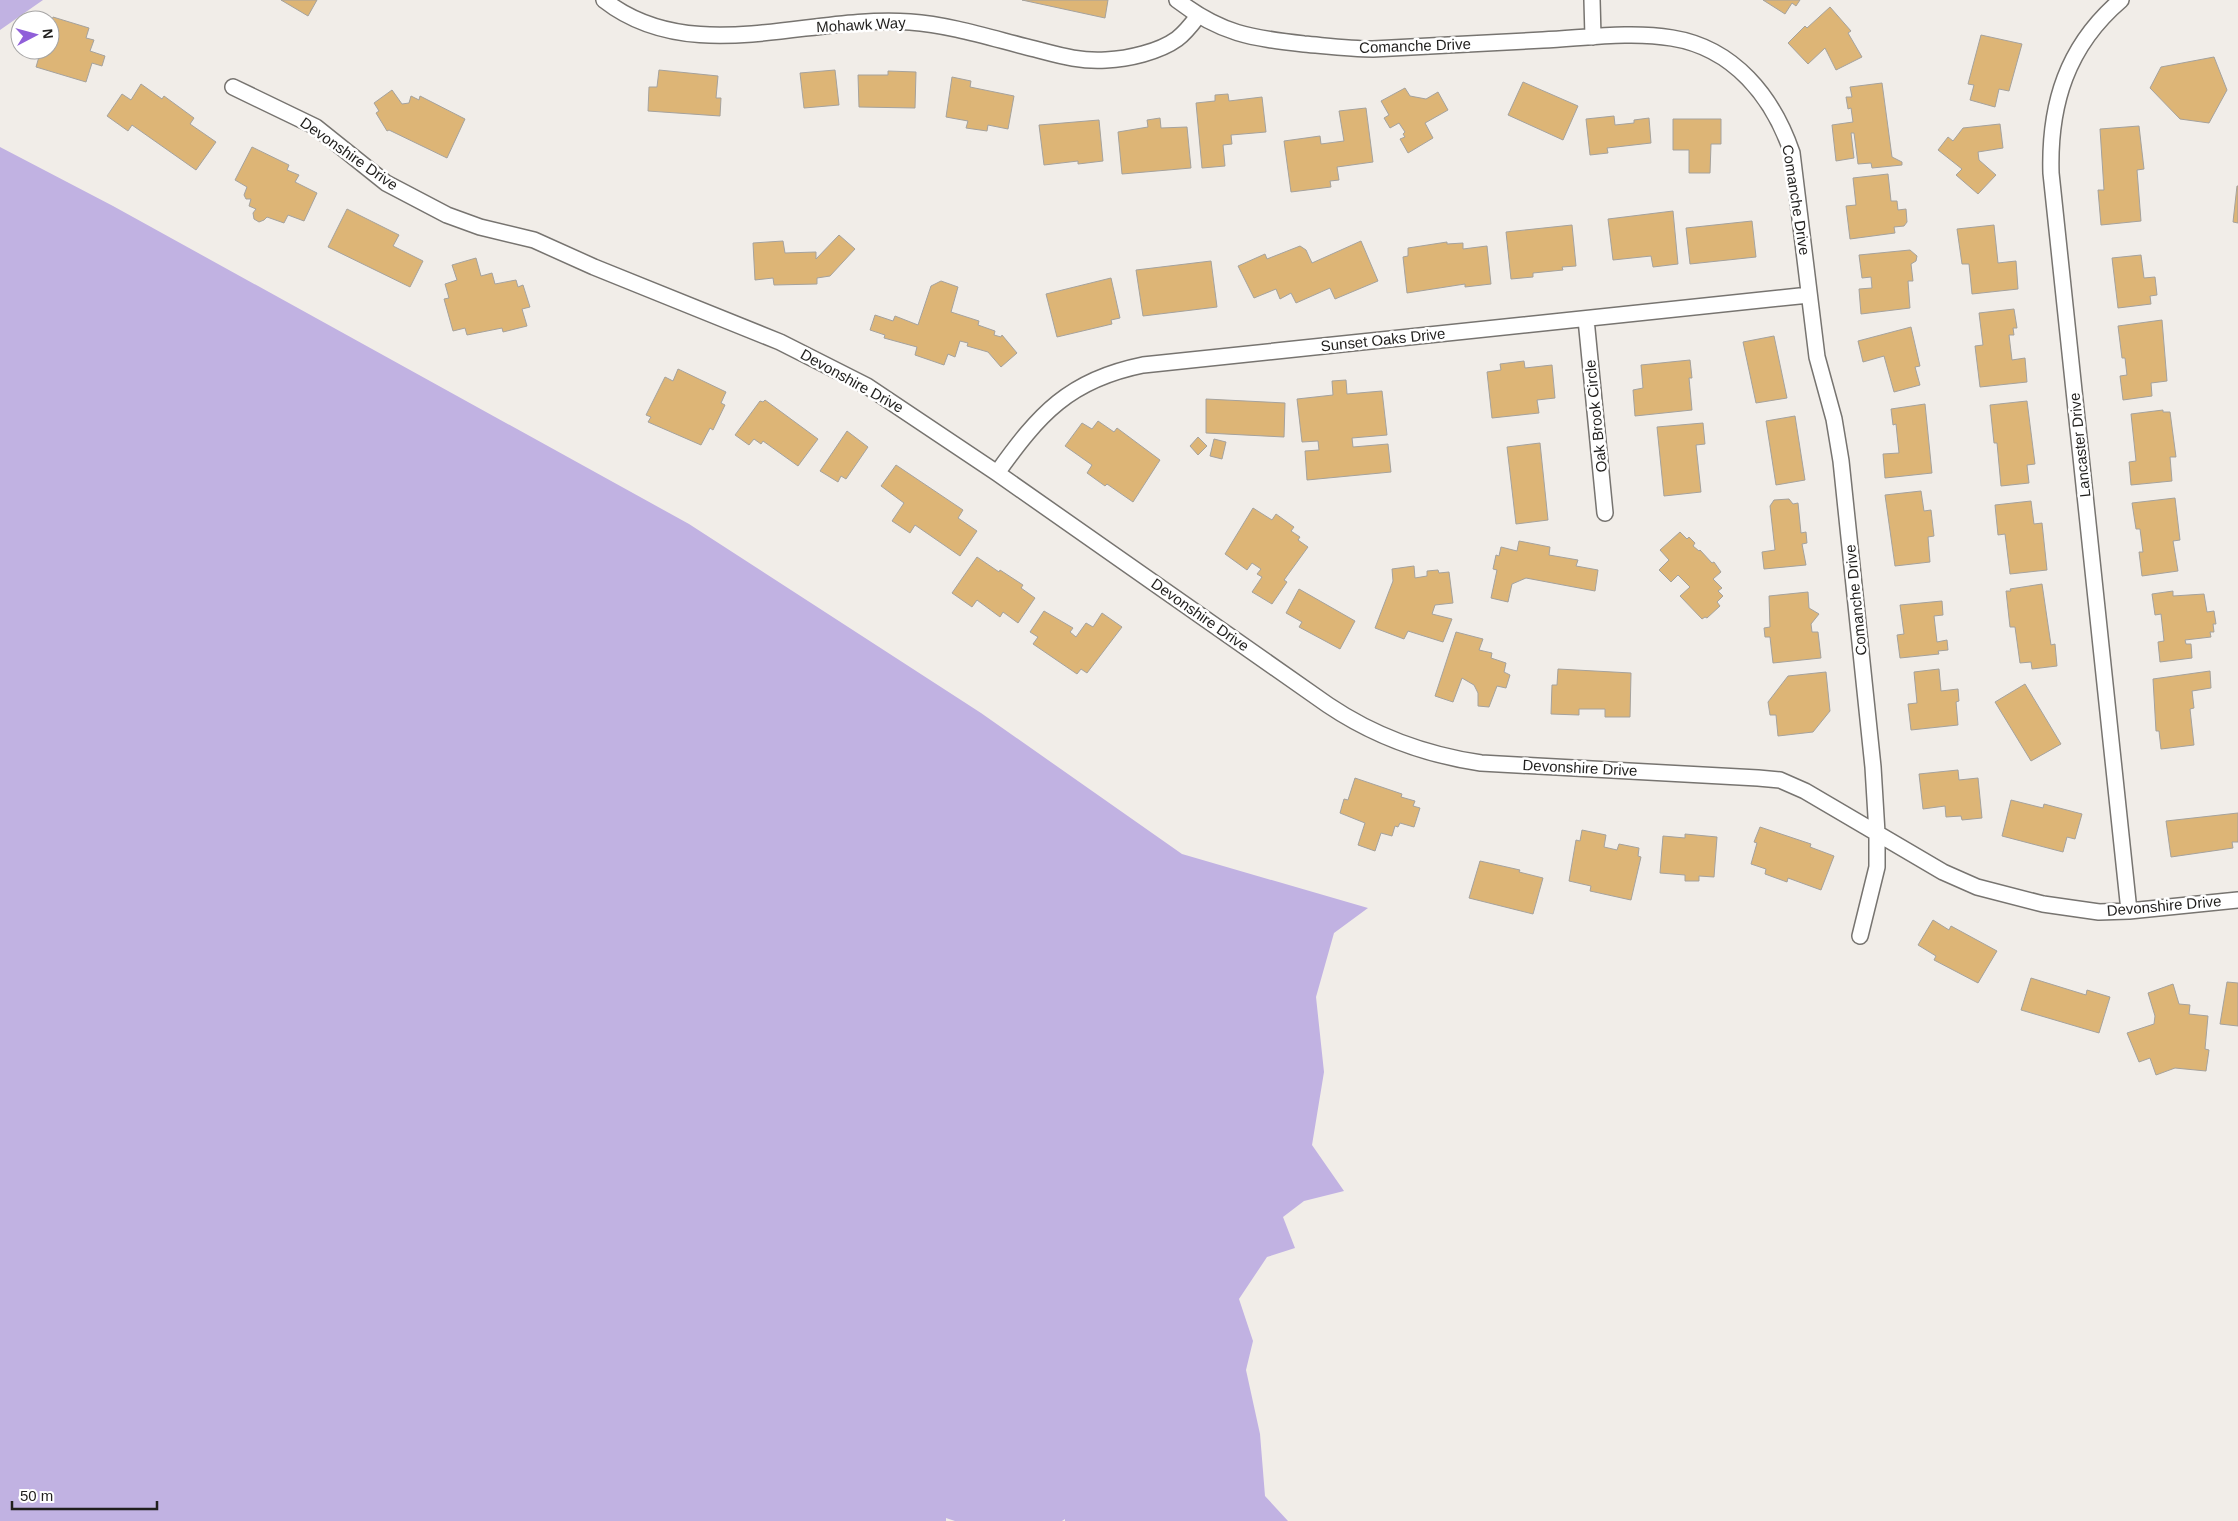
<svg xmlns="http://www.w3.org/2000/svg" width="2238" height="1521" viewBox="0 0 2238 1521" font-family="Arial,sans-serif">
  <rect width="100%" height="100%" fill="#f1ede8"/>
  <!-- green -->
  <path fill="#c1b2e2" d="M0,0H43L0,30Z
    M0,147L113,206L689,524L981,713L1182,854L1368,908L1334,933L1316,997L1324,1072L1312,1145L1344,1191L1304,1201L1283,1217L1295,1248L1267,1257L1239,1299L1253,1341L1246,1370L1260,1434L1265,1496L1288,1521H1065V1519L1062,1521H955L946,1518V1521H0Z"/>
  <!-- building -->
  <path fill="#ddb576" stroke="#a5a29d" d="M281,0H317L308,16Z
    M1022,0H1108L1105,18Z
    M1763,0H1800L1796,6L1792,3L1785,14Z
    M1830,7L1851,31L1848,33L1862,57L1836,70L1825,48L1808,64L1788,43L1805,26L1807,28Z
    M53,17L89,28L86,38L94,40L90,51L105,56L102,66L92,63L86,82L36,67L41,50H50V25Z
    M1981,35L2022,44L2009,91L1999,89L1995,107L1970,100L1974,85L1968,84Z
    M2214,57L2227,90L2209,123L2180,119L2150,88L2161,67Z
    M659,70L718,76L716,98H721L720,116L648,111L649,87H657Z
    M835,70L839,105L804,108L800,73Z
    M888,71L916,72L915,108L859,107L858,75H888Z
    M952,77L971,81L970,87L1014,96L1008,129L988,125L987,131L966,128L968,121L946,117Z
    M1523,82L1578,106L1563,140L1508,115Z
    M1882,83L1892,157L1902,162V165L1872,168L1871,163L1858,164L1854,133H1851L1854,158L1836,161L1832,125L1853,122L1851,108L1848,109L1846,97H1852L1850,87Z
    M141,84L162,99L164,96L194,118L190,124L216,142L196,170L132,125L128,131L107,116L122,94L131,100Z
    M1405,88L1410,96L1426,99L1438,92L1448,110L1425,123L1433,138L1408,153L1400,139L1405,137L1403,134L1405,132L1399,123L1390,128L1384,118L1389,115L1381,101Z
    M392,90L402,104L409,103L411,96L419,100L420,96L465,119L447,158L389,130L387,131L376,113L379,111L374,103Z
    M1228,94L1229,101L1262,97L1266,132L1231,135L1232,144L1223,145L1225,166L1202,168L1196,103L1215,101V95Z
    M1366,108L1373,162L1337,167L1339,180L1330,181L1331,187L1291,192L1284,141L1320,136L1321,144L1344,141L1339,111Z
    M1614,116L1615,125L1634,123V120L1649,118L1651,143L1607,148L1608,153L1590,155L1586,119Z
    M1160,118L1161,128L1187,127L1191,168L1122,174L1118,132L1148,127L1147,120Z
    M1673,119H1721V144H1711L1710,173H1689V150H1673Z
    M1099,120L1103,161L1078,164V161L1044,165L1039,125Z
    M2000,124L2003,148L1978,152L1979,160L1996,175L1978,194L1956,175L1962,169L1938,150L1948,137L1953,141L1963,128Z
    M2139,126L2144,169L2137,170L2141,221L2101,225L2098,190H2104L2100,129Z
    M252,147L289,165L287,170L299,175L295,182L317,193L304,221L288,215L284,223L267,217L264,220L259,222L254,219L253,213L256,209L249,206L251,199H246L244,195L247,187L235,180Z
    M1888,174L1891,201H1897L1898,210L1906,209L1907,222L1904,226L1894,227L1895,233L1850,239L1846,206L1856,205L1853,178Z
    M2237,186H2238V223L2233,222Z
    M347,209L399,235L393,246L423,261L410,287L328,247Z
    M1673,211L1678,264L1653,267L1651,256L1613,260L1608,219Z
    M1752,221L1756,257L1690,264L1686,228Z
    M1572,225L1576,266L1562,267L1563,270L1533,273V277L1511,279L1506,232Z
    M1994,225L1998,263L2016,261L2018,289L1972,294L1969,264H1962L1957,229Z
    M839,235L855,249L830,276L817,278V284L774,285L773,278L755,280L753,243L783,241L785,253L816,252V259Z
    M1361,241L1378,281L1335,299L1330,288L1296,303L1291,293L1280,299L1276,289L1254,298L1238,266L1265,254L1267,259L1300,246L1306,250L1312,263Z
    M1447,242V244L1463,243V249L1487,246L1491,284L1465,287V284L1407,293L1403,257L1408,256V248Z
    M1910,250L1917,256L1916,261L1911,264L1913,281H1908L1910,308L1861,314L1859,289L1872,288L1871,277L1862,278L1859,255Z
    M2141,255L2144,278L2155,277L2157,295L2150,296L2151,304L2118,308L2112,258Z
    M476,258L481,276L492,273L495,284L516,280L518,287L523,285L530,307L522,309L527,326L503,332L502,328L467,335L465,328L453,331L444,299L449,298L445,284L457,280L452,265Z
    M1211,261L1217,307L1143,316L1136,270Z
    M1111,278L1120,318L1111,320L1112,324L1057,337L1046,294Z
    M941,281L958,287L951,312L979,321L978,325L995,331L994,335L1001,337L1002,335L1017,353L1001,367L988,352L967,346L968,343L960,341L955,357L948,354L944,365L915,355L917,347L884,338L885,335L870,330L875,315L893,321L895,316L918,325L931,286Z
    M2014,309L2017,328H2013L2014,335H2009L2012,360L2025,358L2027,382L1980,387L1975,346L1983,345L1979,313Z
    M2162,320L2167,381L2151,383L2152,396L2123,400L2120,376L2127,375L2125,358H2122L2118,326Z
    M1911,327L1920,366L1915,367L1920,385L1894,392L1884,356L1863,362L1858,341Z
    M1774,336L1787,398L1756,403L1743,342Z
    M1690,360L1692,378H1689L1692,410L1635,416L1633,390L1643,388L1641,365Z
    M1524,361L1525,368L1552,365L1555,398L1537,400L1539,413L1492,418L1487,372L1501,370L1500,364Z
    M678,369L726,392L721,403L725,405L713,430L710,428L701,445L648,422L651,417L646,415L665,377L673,381Z
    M1346,380L1347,394L1382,391L1387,435L1352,438L1353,447L1388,444L1391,472L1307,480L1305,451L1319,450L1318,441L1302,442L1297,399L1333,395L1332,381Z
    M1206,399L1285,403L1284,437L1206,433Z
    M765,400L818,439L798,466L763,441L761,444L754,439L749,445L735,435L760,401L763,402Z
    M2027,401L2035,464L2027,465L2029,483L2001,486L1997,443H1994L1990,405Z
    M1925,404L1932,473L1885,478L1883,454L1899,453L1896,424L1893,425L1891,409Z
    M2163,410V412H2170L2176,457H2170L2172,481L2131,485L2129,462L2136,461L2131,414Z
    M1795,416L1805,480L1776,485L1766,421Z
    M1098,421L1114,432L1117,428L1160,460L1133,502L1107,484L1105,486L1087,473L1092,465L1065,446L1082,423L1092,429Z
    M1703,423L1705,444L1696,445L1701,492L1664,496L1657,427Z
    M847,431L868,447L846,479L841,476L838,482L820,471Z
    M1198,437L1207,446L1198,455L1190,446Z
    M1214,439L1226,442L1222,459L1210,456Z
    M1540,443L1548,520L1516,524L1507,447Z
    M896,465L963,510L958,518L977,531L960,556L915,525L910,533L892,521L904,503L881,486Z
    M1921,491L1924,511L1931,510L1934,536L1928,537L1930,562L1895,566L1885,495Z
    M2175,498L2180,540L2173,541L2178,571L2142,576L2139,552H2143L2140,529H2136L2132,503Z
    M1789,499L1793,504L1798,503L1801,533L1806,532L1807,543L1802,544L1806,565L1764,569L1762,552L1775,550L1770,506L1774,500Z
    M2031,501L2034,524L2042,523L2047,570L2010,574L2005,534L1998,535L1995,505Z
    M1253,508L1272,520L1276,514L1294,527L1291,531L1300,537L1298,540L1308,547L1284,580L1287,582L1272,604L1252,592L1262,577L1257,574L1261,569L1252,563L1247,570L1225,554Z
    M1680,532L1687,539L1689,537L1695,543L1693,546L1699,551L1700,550L1712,563L1714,562L1721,572L1713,579L1722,588L1718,591L1723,596L1717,602L1720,606L1707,618L1705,617L1702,619L1680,596L1690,587L1678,575L1671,582L1659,570L1669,560L1660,550Z
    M1519,541L1550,547L1549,555L1578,560L1576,566L1598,570L1595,591L1526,578L1512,584L1508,602L1491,598L1497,570L1493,569L1496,555L1499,556L1501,547L1517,551Z
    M977,557L999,572L1000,570L1023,585L1021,588L1035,598L1018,623L1003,612L1000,617L977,600L972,607L952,593Z
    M1414,566L1415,578L1427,576V571L1438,570L1439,573L1449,572L1453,603L1435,605L1432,614L1452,619L1443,642L1408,631L1404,639L1375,628L1393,581L1392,569Z
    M2042,584L2051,645L2055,644L2057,666L2032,669L2031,662L2020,663L2015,627H2010L2006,591H2011L2010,589Z
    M1299,589L1355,621L1340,649L1299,627L1302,622L1286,613Z
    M2173,591V596L2204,594L2207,612L2214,611L2216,624H2213L2214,632H2210L2211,637L2185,640L2186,644H2191L2192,658L2160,662L2158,642L2164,641L2161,614L2155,615L2152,594Z
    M1808,592L1809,608L1819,614L1811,624L1812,632H1818L1821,658L1773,663L1770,637H1765L1764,628L1770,627L1769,596Z
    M1942,601L1943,615L1934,616L1937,642L1947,640L1948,650L1938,651L1939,654L1900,658L1897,635L1904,634L1900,605Z
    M1044,611L1073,628L1070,632L1076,637L1086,623L1093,627L1102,613L1122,627L1087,673L1081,669L1077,674L1033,644L1038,637L1030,632Z
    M1456,632L1483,639L1479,650L1492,653L1491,658L1506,663L1504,672L1510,675L1506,688L1497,686L1489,707L1478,706V693L1474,685L1462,678L1453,702L1435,696Z
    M1558,669L1631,673L1630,717H1605V709H1579V715L1551,714L1552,685H1557Z
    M1939,669L1941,691L1958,689L1959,701L1956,702L1958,725L1911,730L1908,704L1917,703L1914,672Z
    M2210,671L2211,688L2192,691L2194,708L2190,709L2194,745L2161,749L2159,731H2156L2153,679Z
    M1826,672L1830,711L1813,732L1778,736L1776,715H1770L1768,702L1788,676Z
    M2025,684L2061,744L2031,761L1995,702Z
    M1958,770L1959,780L1978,778L1982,818L1962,820L1961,816L1946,817L1945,806L1923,809L1919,774Z
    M1355,778L1402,794L1401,797L1415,801L1413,806L1420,808L1414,827L1400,823L1398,827L1395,826L1392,836L1381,833L1375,851L1358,845L1365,823L1340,813L1344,799L1348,800Z
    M2011,800L2043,808L2044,804L2082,814L2075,839L2067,837L2063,852L2002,836Z
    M2238,813V842H2232L2233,848L2171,857L2166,821Z
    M1760,827L1811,844L1810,847L1834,856L1821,890L1788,878L1787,882L1765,874L1766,869L1751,864L1757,843L1754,842Z
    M1582,830L1606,835L1604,847L1617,850L1619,844L1639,848L1638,856L1641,857L1631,900L1590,891L1591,886L1569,881L1576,840L1580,841Z
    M1685,834L1717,837L1714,877L1699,876V881H1685V875L1660,873L1663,836L1685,838Z
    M1480,861L1520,870L1519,872L1543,878L1533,914L1469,898Z
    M1933,920L1949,930L1951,926L1997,951L1978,983L1934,960L1936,956L1918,945Z
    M2031,978L2086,995L2087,990L2110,997L2099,1033L2021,1010Z
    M2227,982L2238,983V1026L2220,1024Z
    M2173,984L2179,1004L2190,1005L2189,1014L2208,1016L2205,1049L2209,1050L2206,1071L2175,1068L2156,1075L2150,1058L2139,1062L2127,1033L2154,1024L2155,1016L2148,993Z"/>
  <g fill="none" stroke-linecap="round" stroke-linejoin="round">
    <!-- street casing -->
    <g stroke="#777470" stroke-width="18">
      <path id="street" d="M604,0C692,69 810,14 910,22C952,25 994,39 1035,49C1058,55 1081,62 1106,60C1128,59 1159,52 1177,39C1185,33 1192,24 1198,16
        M1177,0C1221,34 1251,38 1304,44C1327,46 1350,49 1373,49C1430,46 1486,43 1543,40C1585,38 1631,31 1672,38C1734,48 1773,97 1792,153L1817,357L1834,419L1841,461L1873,767L1877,833V867L1860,936
        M1592,0L1593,37
        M2121,0C2067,46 2049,104 2051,173L2129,911
        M233,87L316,127L386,183L447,215L480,227L534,240L594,267L780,342L867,386L997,473L1328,705C1374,736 1427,755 1481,763L1758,778L1780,780L1805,791L1943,872L1977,887L2043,904L2099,912L2129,911L2238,900
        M1586,319L1605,513
        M997,473C1039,414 1069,380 1143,365L1809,295"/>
    </g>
    <!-- street -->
    <use href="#street" stroke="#fff" stroke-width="15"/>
  </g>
  <g text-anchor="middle" stroke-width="5" stroke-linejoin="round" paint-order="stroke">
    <!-- street labels -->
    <g font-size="15" fill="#201f1d" stroke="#fff">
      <text transform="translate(861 25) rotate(-3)" y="5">Mohawk Way</text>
      <text transform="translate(1415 46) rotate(-2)" y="5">Comanche Drive</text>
      <text transform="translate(349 154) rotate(35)" y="5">Devonshire Drive</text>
      <text transform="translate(1796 200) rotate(81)" y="5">Comanche Drive</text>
      <text transform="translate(1383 340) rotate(-6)" y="5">Sunset Oaks Drive</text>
      <text transform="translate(852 381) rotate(29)" y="5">Devonshire Drive</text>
      <text transform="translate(1596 416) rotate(-96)" y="5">Oak Brook Circle</text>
      <text transform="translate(2080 445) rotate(-96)" y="5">Lancaster Drive</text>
      <text transform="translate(1856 600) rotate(-96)" y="5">Comanche Drive</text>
      <text transform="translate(1200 615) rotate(35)" y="5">Devonshire Drive</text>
      <text transform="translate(1580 768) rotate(3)" y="5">Devonshire Drive</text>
      <text transform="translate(2164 906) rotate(-5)" y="5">Devonshire Drive</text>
    </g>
  </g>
  <!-- north arrow -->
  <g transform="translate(35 35) rotate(84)"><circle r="24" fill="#ffffff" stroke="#a6a5a5"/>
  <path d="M0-4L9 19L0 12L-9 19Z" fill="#905fd9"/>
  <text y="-8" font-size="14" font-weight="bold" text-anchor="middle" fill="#201f1d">N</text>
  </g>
  <!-- scale -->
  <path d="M12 1501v8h145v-8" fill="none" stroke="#201f1d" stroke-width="2.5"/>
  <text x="20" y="1501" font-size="15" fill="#201f1d" stroke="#ffffff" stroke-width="4" paint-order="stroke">50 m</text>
</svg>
